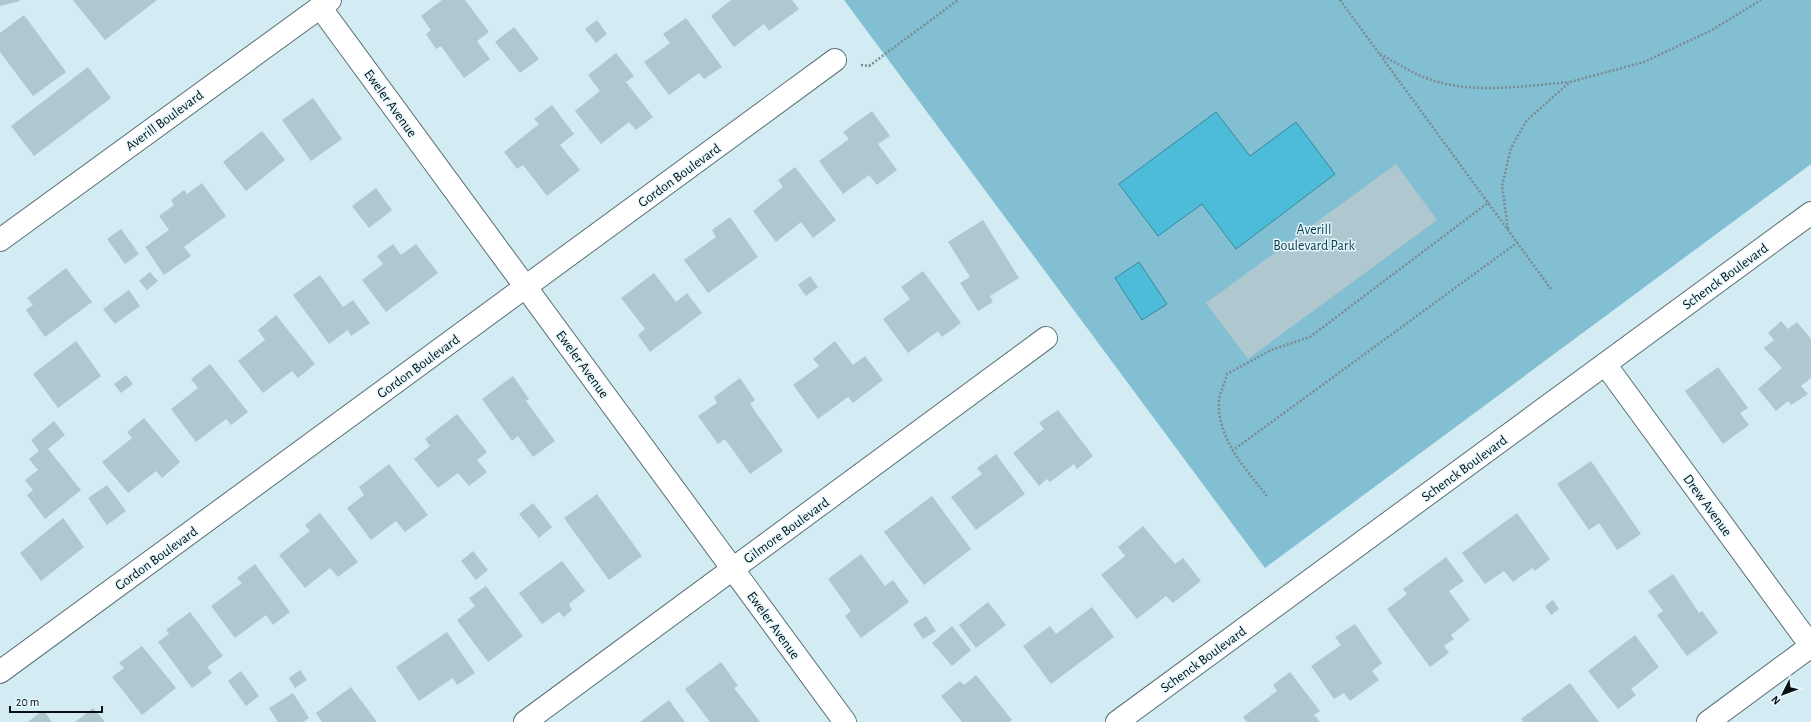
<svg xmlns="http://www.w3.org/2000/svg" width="1811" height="722" viewBox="0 0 1811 722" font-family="'Alegreya Sans',sans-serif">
  <rect width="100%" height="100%" fill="#d3ebf3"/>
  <!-- green -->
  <path fill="#82bfd2" d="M844,0H1811V164L1265,568Z"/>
  <!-- water -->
  <path fill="#4dbcd9" stroke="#38889e" d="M1216,112L1250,156L1296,122L1335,174L1236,249L1202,204L1158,236L1119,184Z
    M1139,262L1167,304L1142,320L1115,278Z"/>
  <!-- building -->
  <path fill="#afc7ce" d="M0,0H19L20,1L0,6Z
    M73,0H157L105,40Z
    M442,0H465L489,32L477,41L490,59L464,78L441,46L436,49L426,34L431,30L421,16Z
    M731,0H792L799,9L769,31L764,24L734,47L711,16Z
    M24,15L66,72L33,96L0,52V33Z
    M686,18L722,67L704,79L699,73L669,95L644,62L670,43L663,34Z
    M597,20L607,34L596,43L585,29Z
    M514,27L539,59L520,73L495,42Z
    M616,53L634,76L626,82L653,117L636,130L629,122L601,144L575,111L600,91L588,75Z
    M88,67L111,98L34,156L11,126Z
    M313,98L342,139L311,161L282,120Z
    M552,105L574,134L560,145L580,170L547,196L523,165L517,169L504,152L539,124L534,119Z
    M872,111L890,136L878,144L897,170L877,185L869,175L843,194L819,161L849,139L843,132Z
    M262,131L285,160L246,191L223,162Z
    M1396,164L1437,220L1248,359L1206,303Z
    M795,167L836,220L813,238L801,222L776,242L753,211L783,187L778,180Z
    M202,183L226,216L184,247L191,256L164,275L145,247L169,230L159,216L174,205L171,200L184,190L187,194Z
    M376,188L392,210L369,228L352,206Z
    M730,217L758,257L708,293L684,260L716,237L712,230Z
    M983,220L1019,278L990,296L993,302L978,311L960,283L970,277L948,242Z
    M121,229L139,254L125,264L107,239Z
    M393,244L401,255L416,244L438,273L386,312L362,280L383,264L377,256Z
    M66,268L92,302L45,337L26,310L33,305L27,298Z
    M923,271L961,323L942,337L938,331L908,353L883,319L910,299L901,287Z
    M150,272L158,281L147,290L139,281Z
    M654,273L676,302L687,293L702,313L650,352L638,335L645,329L621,298Z
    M320,275L343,307L353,300L370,323L351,336L348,330L329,344L293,295Z
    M810,276L818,287L806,296L798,285Z
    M129,290L140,306L115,324L103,309Z
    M276,315L315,364L298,378L292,371L263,393L238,361L265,340L258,330Z
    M1781,321L1788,329L1797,322L1811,339V378L1801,386L1808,394L1791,405L1788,401L1776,411L1758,389L1782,368L1764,348L1774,340L1768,333Z
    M76,341L101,376L58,408L33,374Z
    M835,341L853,365L865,356L883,380L853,403L848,397L818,419L793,385L819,366L813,359Z
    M210,364L248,412L231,425L226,419L196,442L171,409L198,388L191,379Z
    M1718,367L1748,408L1740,413L1749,425L1723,444L1685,391Z
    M126,375L133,384L121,393L114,384Z
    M513,376L529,399L526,401L555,441L533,457L518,436L512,441L482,399Z
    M740,378L755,400L750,404L783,451L750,474L725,439L718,444L698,416L717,403L714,397Z
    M1058,410L1093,456L1077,469L1074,464L1050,482L1047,479L1039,486L1013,453L1044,429L1039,423Z
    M457,414L487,452L477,460L487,472L469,486L458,473L438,488L414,459L430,446L425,439Z
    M144,418L180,462L162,478L156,471L128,493L102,462L132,438L127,432Z
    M54,421L65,435L48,449L81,490L45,519L27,495L33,490L25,480L38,470L29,459L39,451L31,440Z
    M996,454L1025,494L976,530L951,497L982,474L977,468Z
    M1591,461L1641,534L1617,550L1599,523L1589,530L1557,484Z
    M389,464L428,515L405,532L396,521L371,540L347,508L364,495L359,487Z
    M107,485L126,511L107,525L88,498Z
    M597,494L642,556L609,580L564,518Z
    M932,496L971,549L924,585L884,532Z
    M533,503L552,527L539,538L519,514Z
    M320,513L358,562L338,577L330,568L305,588L279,555L310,531L305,525Z
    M1517,513L1550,559L1535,571L1532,568L1513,582L1504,571L1485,584L1462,553Z
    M63,518L84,547L41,581L20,553Z
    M1143,526L1175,564L1183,558L1201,581L1173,603L1166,596L1137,619L1101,575L1125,556L1118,547Z
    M473,551L488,570L476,580L461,561Z
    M861,554L885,586L893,580L909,602L861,638L845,616L851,611L828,579Z
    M1446,557L1464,581L1449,591L1470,620L1451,635L1454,639L1444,646L1449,653L1430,667L1387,609L1407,594L1403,589Z
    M562,561L585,591L569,604L572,610L564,617L559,612L542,624L519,593Z
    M255,564L290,612L273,625L266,615L235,638L211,606L242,583L237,578Z
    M1673,574L1699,613L1702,611L1718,633L1687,656L1657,615L1663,611L1648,591Z
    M486,586L523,636L488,662L457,620L475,606L469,598Z
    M1553,600L1559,609L1551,615L1545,606Z
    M988,602L1006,625L976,648L959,625Z
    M1092,607L1114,637L1051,684L1023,646L1050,626L1056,634Z
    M190,612L223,656L207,667L212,673L192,688L158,642L169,634L166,630Z
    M926,616L936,631L923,639L913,624Z
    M1355,624L1382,663L1372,671L1379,680L1350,701L1344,693L1334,699L1311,666L1341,645L1335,637Z
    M952,626L971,650L952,666L932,643Z
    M447,632L475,673L457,685L453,678L419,701L396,667Z
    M1635,635L1659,667L1631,689L1636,695L1618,709L1588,671Z
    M142,646L176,688L142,715L112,677L124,668L119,663Z
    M721,662L738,686L734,688L760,722H710L685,689Z
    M300,670L307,680L295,688L289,678Z
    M241,671L259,696L246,706L228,681Z
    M1290,672L1320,711L1314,715L1320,722H1247L1243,717L1277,691L1273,685Z
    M976,675L1012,720L1009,722H962L941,696L960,681L964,685Z
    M1570,683L1599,722H1523L1521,719Z
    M351,687L377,722H322L316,713Z
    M293,693L309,718L303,722H278L269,708Z
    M669,700L685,722H640Z
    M93,708L105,722H75Z
    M43,710L52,722H28Z"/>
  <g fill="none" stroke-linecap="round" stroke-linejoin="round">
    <!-- street casing -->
    <g stroke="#5b7177" stroke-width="24">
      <path id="street" d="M320,7L845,722
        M0,240L330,0
        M1605,364L1811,646
        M0,672L835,60
        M525,722L1046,338
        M1117,722L1811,213
        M1708,722L1811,646"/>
    </g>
    <!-- path -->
    <path stroke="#7a8b91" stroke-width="2.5" stroke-dasharray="2 2" stroke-linecap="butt" d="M1340,0L1551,289
      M1380,54C1395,62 1410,72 1426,78C1470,95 1524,86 1569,82
      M861,65L869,66L958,0
      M1508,229L1502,186L1511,148L1527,120L1570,82L1644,62L1712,30L1761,0
      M1232,451L1518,242
      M1267,496C1245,468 1217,439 1219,401C1220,392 1225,383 1227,374L1271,350L1310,337L1489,202"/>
    <!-- street -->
    <use href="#street" stroke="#fff" stroke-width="22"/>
  </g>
  <g text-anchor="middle" stroke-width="3" stroke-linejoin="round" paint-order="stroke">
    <!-- street labels -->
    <g font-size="14" fill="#081013" stroke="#e4f8fe">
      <text transform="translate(391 103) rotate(54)" y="5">Eweler Avenue</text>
      <text transform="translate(164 120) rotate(-36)" y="5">Averill Boulevard</text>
      <text transform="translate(679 175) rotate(-36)" y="5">Gordon Boulevard</text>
      <text transform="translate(1725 276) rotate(-36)" y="5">Schenck Boulevard</text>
      <text transform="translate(583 364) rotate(54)" y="5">Eweler Avenue</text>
      <text transform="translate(418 366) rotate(-36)" y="5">Gordon Boulevard</text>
      <text transform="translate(1464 468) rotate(-36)" y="5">Schenck Boulevard</text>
      <text transform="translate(1708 505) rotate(54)" y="5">Drew Avenue</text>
      <text transform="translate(786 530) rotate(-36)" y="5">Gilmore Boulevard</text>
      <text transform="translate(156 558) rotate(-36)" y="5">Gordon Boulevard</text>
      <text transform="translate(774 625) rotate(54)" y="5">Eweler Avenue</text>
      <text transform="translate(1203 659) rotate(-36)" y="5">Schenck Boulevard</text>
    </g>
    <!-- park labels -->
    <g font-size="14" fill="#073b48" stroke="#e4f8fe">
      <text x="1314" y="234">Averill<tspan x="1314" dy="16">Boulevard Park</tspan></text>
    </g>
  </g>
  <!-- north arrow -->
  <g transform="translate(1783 694) rotate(228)" stroke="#e4f8fe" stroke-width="3" paint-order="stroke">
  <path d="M0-3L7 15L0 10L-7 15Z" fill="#081013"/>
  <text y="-6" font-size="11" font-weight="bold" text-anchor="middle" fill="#081013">N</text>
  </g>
  <!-- scale -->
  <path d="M10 706v6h92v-6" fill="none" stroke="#081013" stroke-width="2"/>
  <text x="16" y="706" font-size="12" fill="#081013" stroke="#e4f8fe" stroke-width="3" paint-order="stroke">20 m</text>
</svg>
